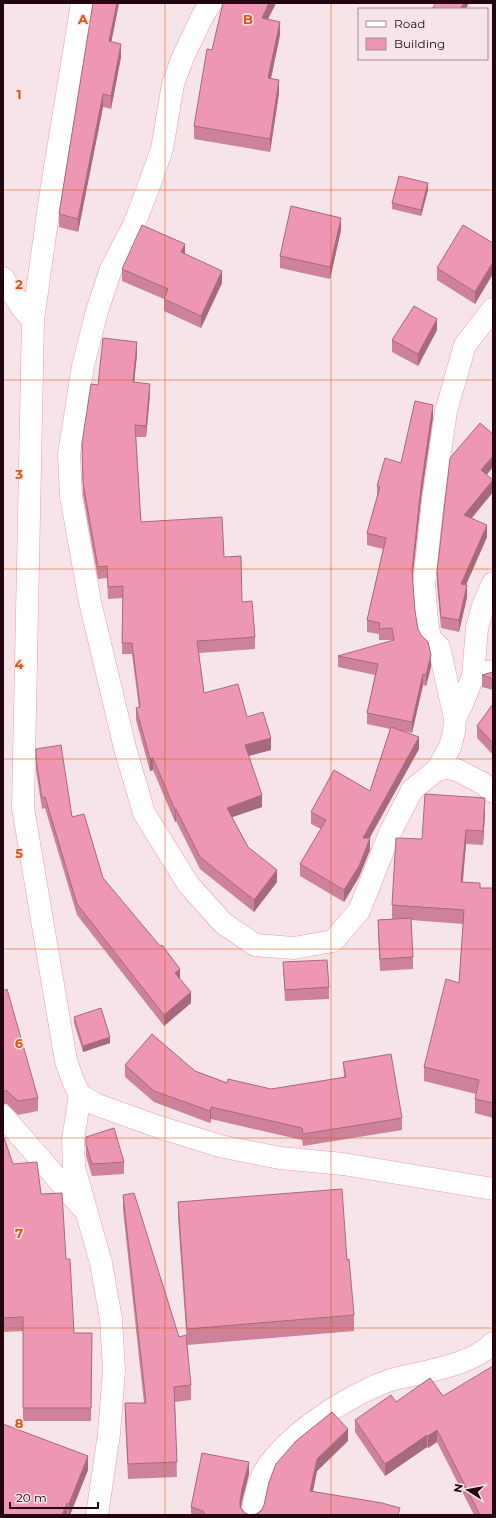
<svg xmlns="http://www.w3.org/2000/svg" width="496" height="1518" viewBox="0 0 496 1518" font-family="Montserrat,sans-serif">
  <rect width="100%" height="100%" fill="#f7e4e9"/>
  <g fill="none" stroke-linecap="round" stroke-linejoin="round">
    <!-- street casing -->
    <g stroke="#ee98b3" stroke-width="23">
      <path id="street" d="M82,3L51,192L33,320L23,808L66,1061L74,1083L80,1095L95,1104L159,1127L220,1146L280,1158L343,1164L493,1189
        M211,3L203,15L183,57L173,84L162,149L150,183L134,225L111,269L97,311L83,366L69,454L71,496L90,602L125,748L144,813L188,884L223,923L255,945L294,948L333,941L359,911L390,833L412,790L437,770L447,768L457,770L482,783L493,792
        M3,278L23,309L33,320
        M473,676L493,671
        M455,718L463,702L473,676L477,628L483,606L493,583
        M437,770L450,747L454,732L455,718L439,647L430,638L427,621L424,584L433,500L446,411L465,345L493,309
        M80,1095L73,1140L74,1167L101,1263L111,1319L114,1370L109,1434L97,1515
        M3,1116L82,1207
        M252,1515C254,1501 258,1481 266,1469C289,1435 335,1405 371,1388C378,1385 384,1382 391,1380C420,1372 472,1366 493,1343"/>
    </g>
    <!-- street -->
    <use href="#street" stroke="#fff" stroke-width="22"/>
  </g>
  <!-- wall -->
  <path fill="#cd829a" d="M119,3L111,42L121,57L111,109L103,107L78,232L59,227V214Z
    M223,3H276L268,19L280,35L271,79L279,93L270,152L194,139V126Z
    M428,190L421,216L392,209V203Z
    M341,230L330,279L280,268V256Z
    M493,243L475,304L437,280V268Z
    M185,254L222,283L201,328L164,311V299L122,281V269Z
    M437,330L418,366L392,352V340Z
    M137,354L134,382L150,395L146,437H136L141,522L224,557L242,602L255,637V649L199,653L204,693L247,717L271,750L248,756L262,807L232,817L248,847L277,882L254,912L200,869L176,821L175,822L153,770L150,771L136,720V708H139L132,654H122L123,598L108,599L107,578L98,579L83,495L82,443L98,385Z
    M433,417L421,499L412,578L415,611L418,629L431,667L426,686L423,685L412,733L403,731L419,749L369,838L370,850L359,877L344,902L300,876V864L321,829L311,824V812L370,791L390,729L367,724V713L375,675L338,667V656L392,641V640H379V634L367,632V620L383,549L367,545V533L377,496V486L401,463Z
    M487,475L493,492L472,518L487,537L466,585L467,597L459,632L441,628L437,584V572Z
    M493,672V690L482,687V675Z
    M493,704V755L477,738V726Z
    M36,749L103,878L180,979L191,1003L164,1026L77,915L45,808L42,809L36,770Z
    M485,813L483,845L466,844L463,882L480,888H493V1118L475,1113V1099L476,1094L424,1081V1067L459,983L463,924L411,920L413,957V969L380,971L378,932V920L392,919V905L422,839Z
    M283,962L329,987V999L285,1001Z
    M3,991L38,1098V1111L18,1115L7,1104H3Z
    M74,1017L110,1043L83,1052L74,1023Z
    M343,1062L402,1118V1130L303,1146L302,1140L211,1119L210,1123L154,1102L125,1077V1065L195,1071L227,1083L271,1089L344,1077Z
    M3,1135L13,1164L41,1194L66,1259L74,1333H92L91,1421H23V1331L3,1332Z
    M86,1137L124,1162V1174L92,1176L86,1156Z
    M123,1195L191,1385V1400L175,1402L177,1477L128,1479L125,1418V1403H144L123,1210Z
    M178,1202L347,1260L354,1315V1331L187,1345L178,1218Z
    M430,1378L493,1515H474L437,1442L428,1448L427,1447L385,1476L355,1432V1420L396,1402Z
    M348,1441L317,1471L313,1492L400,1515H191V1507L249,1474L242,1501L241,1507L245,1513L250,1515L256,1514Z
    M88,1470L70,1515H3Z"/>
  <!-- shaded-wall -->
  <path fill="#a76a7d" d="M117,3H119L109,54V41Z
    M269,3H276L262,31V18Z
    M464,3H469L466,9H460Z
    M280,22V35L268,91V78Z
    M121,44V57L111,109V96Z
    M279,80V93L270,152V139Z
    M103,94V107L78,232V219Z
    M428,183V190L421,216V210Z
    M341,218V230L330,279V267Z
    M185,244V256L181,252Z
    M493,262V274L475,304V292Z
    M222,271V283L201,328V316Z
    M437,319V330L418,366V354Z
    M137,342V354L133,394V382Z
    M150,384V395L146,437V426Z
    M433,405V417L421,499L412,583V571L421,487Z
    M493,456V467L481,482V470Z
    M493,480V492L464,527V515Z
    M487,525V537L461,596V584Z
    M467,585V597L459,632V620Z
    M431,655V667L426,686V675Z
    M423,674V685L412,733V722Z
    M419,737V749L363,850V838Z
    M271,738V750L245,757V745Z
    M153,758V770L150,771V759Z
    M262,795V807L227,819V808Z
    M485,798V813L483,845V831Z
    M176,809V821L175,822V810Z
    M466,830V844L461,896V882Z
    M370,838V850L359,877L344,902V890Z
    M277,870V882L254,912V900Z
    M180,969V980L175,973Z
    M191,992V1003L164,1026V1015Z
    M110,1037V1043L83,1052V1046Z
    M211,1107V1119L210,1123V1111Z
    M348,1429V1441L317,1471L310,1504V1491L317,1459Z
    M437,1430V1442L428,1448V1436Z
    M427,1435V1447L385,1476V1464Z
    M88,1456V1470L70,1515H69V1504Z
    M249,1462V1474L242,1501L240,1513V1501L242,1489Z
    M67,1503V1515H62Z"/>
  <!-- building -->
  <path fill="#ee97b3" stroke="#a76a7d" d="M93,3H117L109,41L121,44L111,96L103,94L78,219L59,214Z
    M223,3H269L262,18L280,22L268,78L279,80L270,139L194,126L207,49L212,50Z
    M436,3H464L460,9H432Z
    M399,176L428,183L421,210L392,203Z
    M291,206L341,218L330,267L280,256Z
    M142,225L185,244L181,252L222,271L201,316L164,299L168,289L122,269Z
    M463,225L493,243V262L475,292L437,268Z
    M414,306L437,319L418,354L392,340Z
    M103,338L137,342L133,382L150,384L146,426L135,425L141,522L222,517L224,557L241,556L242,602L252,601L255,637L197,641L204,693L238,684L247,717L263,712L271,738L245,745L262,795L227,808L248,847L277,870L254,900L200,857L176,809L175,810L153,758L150,759L136,708L140,707L132,643H122L123,586L108,587L107,566L98,567L83,483L82,443L91,384L98,385Z
    M415,401L433,405L421,487L412,571L415,611L418,629L421,635L428,642L431,655L426,675L423,674L412,722L367,713L378,664L338,656L394,640L392,628L379,629L380,623L367,620L386,538L367,533L380,487L377,486L385,458L401,463Z
    M480,423L493,434V456L481,470L493,480L464,515L487,525L461,584L467,585L459,620L441,617L437,572L450,458Z
    M493,672V679L482,675Z
    M493,704V743L477,726Z
    M391,727L419,737L363,838H370L359,866L344,890L300,864L326,820L311,812L334,770L370,791Z
    M61,745L72,817L84,814L103,878L160,946L162,945L180,969L175,973L191,992L164,1015L77,904L45,797L42,798L36,759V749Z
    M425,794L485,798L483,831L466,830L461,882L480,883V888H493V1103L475,1099L479,1080L424,1067L446,979L459,983L464,910L392,905L396,838L422,839Z
    M411,918L413,957L380,959L378,920Z
    M327,960L329,987L285,990L283,962Z
    M7,989L38,1098L18,1101L7,1091L3,1090V991Z
    M101,1008L110,1037L83,1046L74,1017Z
    M152,1034L195,1071L227,1083L228,1079L271,1089L346,1077L343,1062L391,1054L402,1118L303,1134L302,1128L211,1107L210,1111L154,1091L125,1065Z
    M114,1128L124,1162L92,1164L86,1144V1137Z
    M3,1135L13,1164L37,1162L41,1194L62,1193L66,1259H70L74,1333H92L91,1408H23V1317L3,1318Z
    M342,1189L347,1260L349,1259L354,1315L187,1329L178,1202Z
    M134,1193L179,1337L186,1335L191,1385L174,1387L177,1462L128,1464L125,1403H146L123,1195Z
    M493,1366V1514L491,1515H480L437,1430L428,1436L427,1435L385,1464L355,1420L391,1395L396,1402L430,1378L443,1396Z
    M332,1412L348,1429L317,1459L310,1491L382,1503L400,1508L398,1515H205L203,1511L191,1507L202,1453L249,1462L242,1489L240,1501V1507L245,1513L250,1515L256,1514L261,1511L264,1505L269,1482L276,1464L296,1441Z
    M3,1424L88,1456L69,1504L67,1503L62,1515H3Z"/>
  <!-- grid -->
  <path fill="none" stroke="#de550c" stroke-width="1" stroke-opacity="0.55" d="M165,3V1515M331,3V1515M3,190H493M3,380H493M3,569H493M3,759H493M3,949H493M3,1138H493M3,1328H493"/>
  <g font-size="13" text-anchor="middle" font-weight="bold" fill="#de550c" stroke="#f7e4e9" stroke-width="3" stroke-linejoin="round" paint-order="stroke">
    <text x="83" y="24">A</text>
    <text x="248" y="24">B</text>
    <text x="19" y="99">1</text>
    <text x="19" y="289">2</text>
    <text x="19" y="479">3</text>
    <text x="19" y="669">4</text>
    <text x="19" y="858">5</text>
    <text x="19" y="1048">6</text>
    <text x="19" y="1238">7</text>
    <text x="19" y="1428">8</text>
  </g>
  <!-- border -->
  <rect width="496" height="1518" fill="none" stroke="#230511" stroke-width="8"/>
  <!-- legend -->
  <rect x="358" y="8" width="130" height="52" fill="#f7e4e9" stroke="#a28b93"/>
  <rect x="366" y="21" width="20" height="6" fill="#ffffff" stroke="#a28b93"/>
  <text x="394" y="28" font-size="12" fill="#230511">Road</text>
  <rect x="366" y="38" width="20" height="12" fill="#ee97b3" stroke="#a28b93"/>
  <text x="394" y="48" font-size="12" fill="#230511">Building</text>
  <!-- north arrow -->
  <g transform="translate(468 1490) rotate(281)" stroke="#f7e4e9" stroke-width="3" paint-order="stroke">
  <path d="M0-3L7 15L0 10L-7 15Z" fill="#230511"/>
  <text y="-6" font-size="11" font-weight="bold" text-anchor="middle" fill="#230511">N</text>
  </g>
  <!-- scale -->
  <path d="M10 1502v6h88v-6" fill="none" stroke="#230511" stroke-width="2"/>
  <text x="16" y="1502" font-size="12" fill="#230511" stroke="#f7e4e9" stroke-width="3" paint-order="stroke">20 m</text>
</svg>
